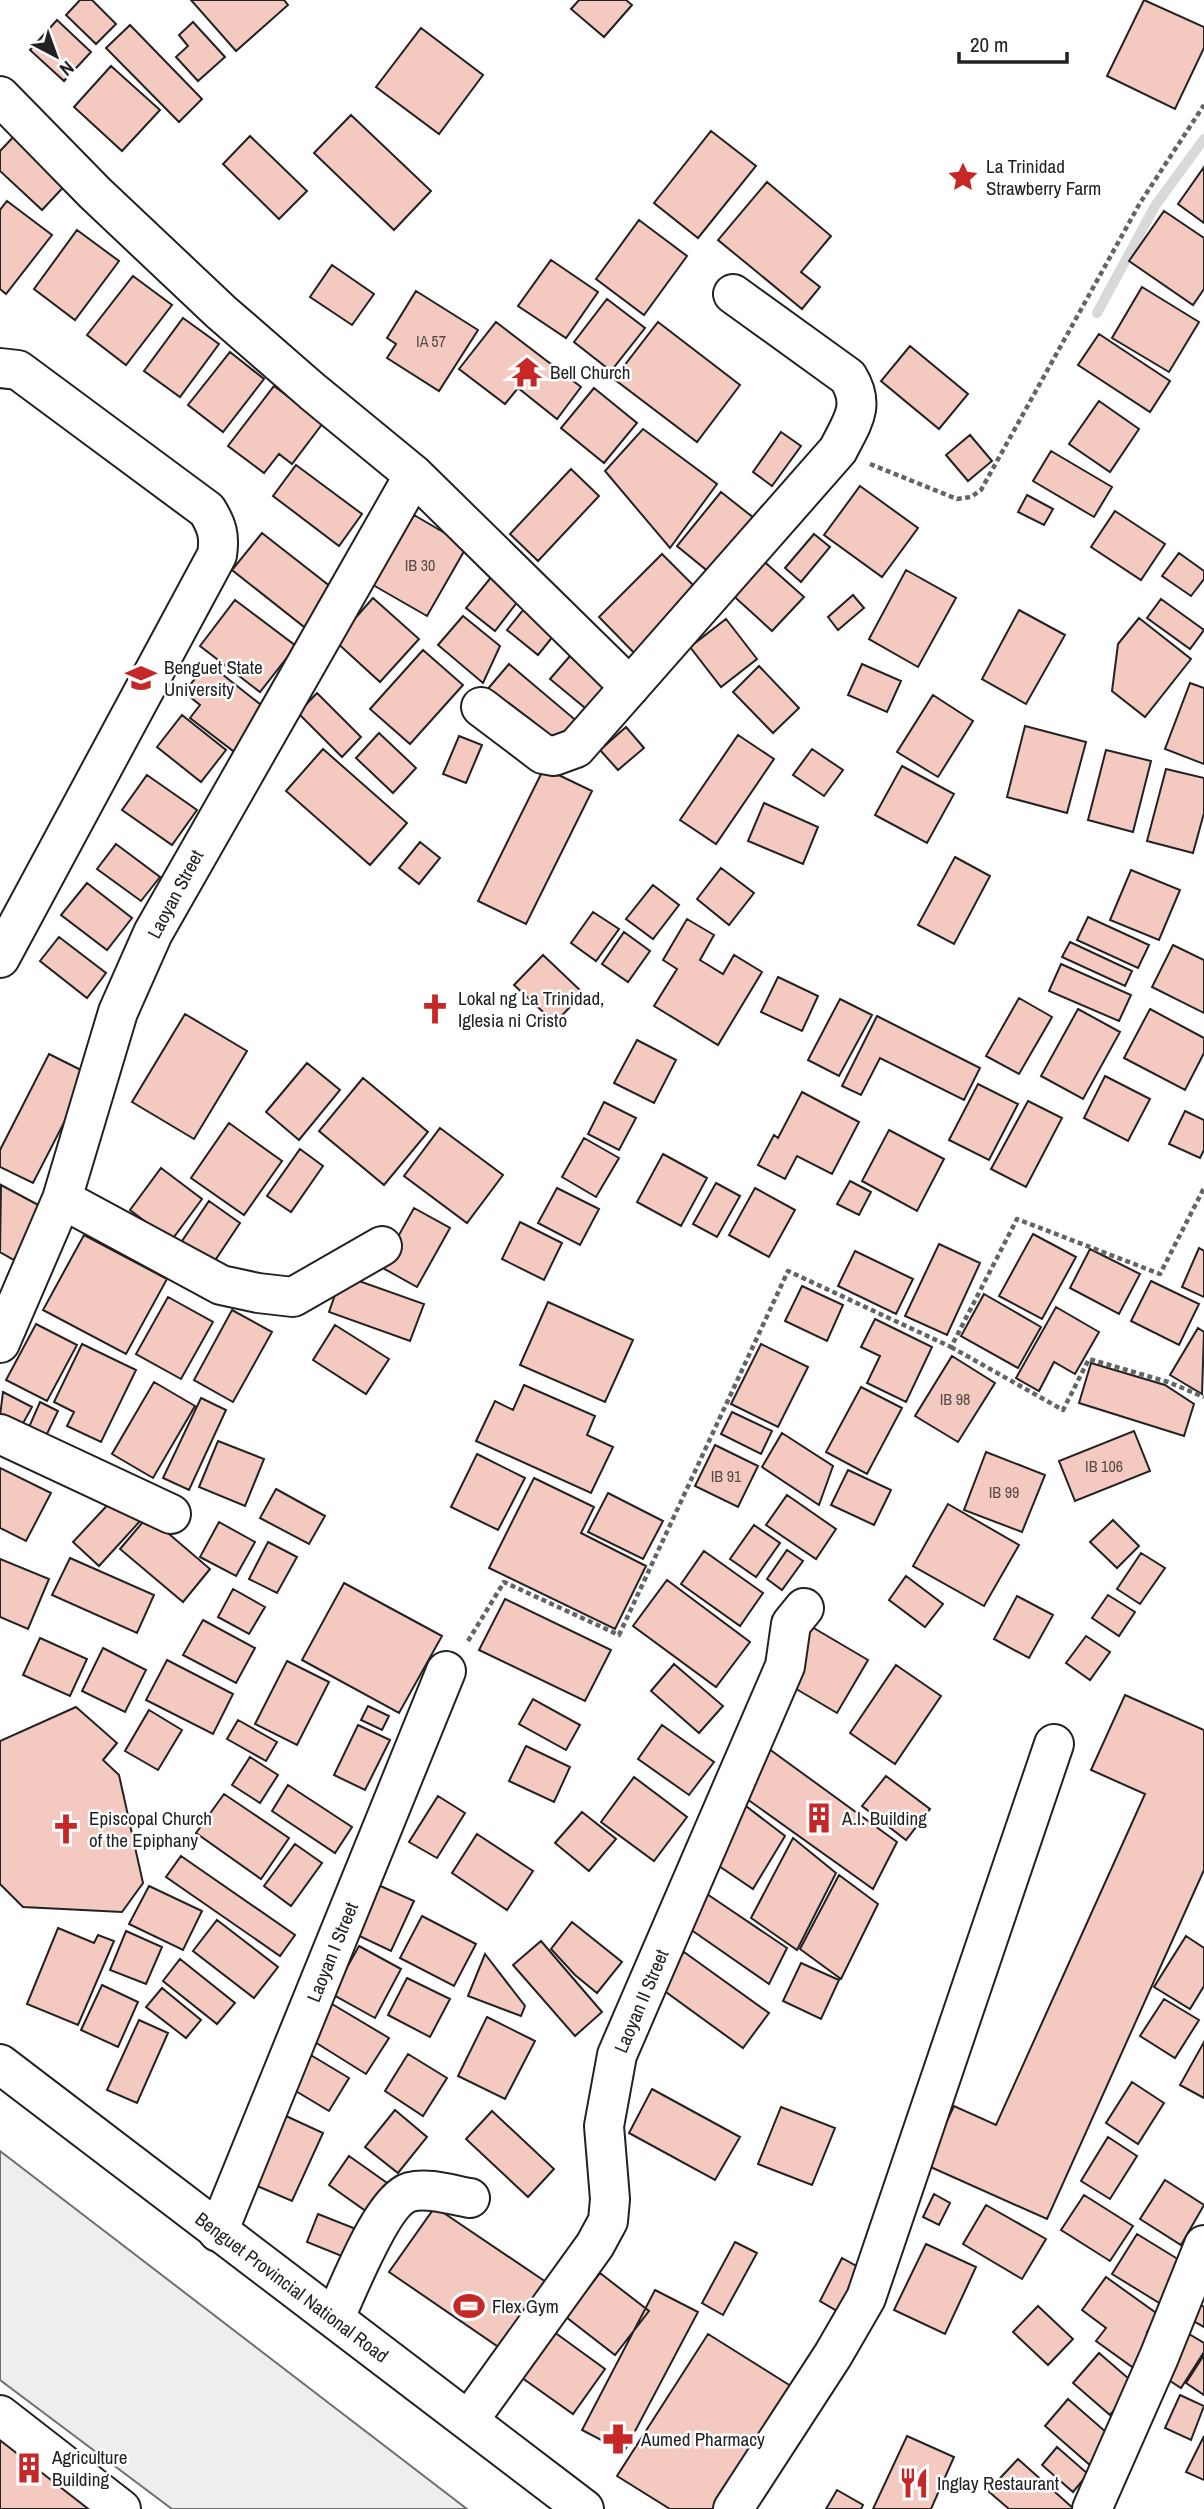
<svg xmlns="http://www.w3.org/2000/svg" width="1204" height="2509" viewBox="0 0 1204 2509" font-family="'Archivo Narrow',sans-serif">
  <rect width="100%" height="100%" fill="#fff"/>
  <!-- green -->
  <path fill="#eee" stroke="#6f6f6f" stroke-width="2" d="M0,2151L467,2509H172L0,2380Z"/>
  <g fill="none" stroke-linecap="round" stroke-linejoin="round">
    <!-- stream -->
    <path stroke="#d9d9d9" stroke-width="10" d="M1097,313L1155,206L1204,139"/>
  </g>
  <!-- building -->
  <path fill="#f3c9c0" stroke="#222" stroke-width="2" d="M80,0H92L116,24L96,44L66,15Z
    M191,0H284L288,5L236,51Z
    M579,0H626L632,5L604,37L571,9Z
    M1144,0L1204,27V48L1175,109L1107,76Z
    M57,20L91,52L64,81L30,50Z
    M193,22L225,57L198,81L176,57L188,46L179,35Z
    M130,25L202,99L179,122L106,48Z
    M421,28L483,75L439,134L376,87Z
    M111,66L160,110L122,151L74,107Z
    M351,115L431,191L394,230L314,153Z
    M711,131L756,166L698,238L654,203Z
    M18,132L70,180L42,210L0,171V151Z
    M250,136L307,191L279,219L223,164Z
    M1204,167V223L1178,204Z
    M767,182L831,236L801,272L820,287L802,309L718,240Z
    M7,201L52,235L6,294L0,289V210Z
    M1164,211L1204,238V289L1193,305L1129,261Z
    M639,220L687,256L644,315L596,279Z
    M77,230L119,261L75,320L34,289Z
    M551,260L598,292L566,338L518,306Z
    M332,265L374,294L352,325L310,297Z
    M133,276L172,305L126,365L87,335Z
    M1142,287L1199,322L1169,372L1112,338Z
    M416,291L478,330L439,391L387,358L396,344L387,338Z
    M607,299L645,328L611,371L574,342Z
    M183,318L219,344L180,397L144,371Z
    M496,322L581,387L557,419L518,388L505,404L459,369Z
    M658,322L740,385L697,442L614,379Z
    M1099,334L1170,381L1150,412L1078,365Z
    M910,346L968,394L939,429L881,381Z
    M230,352L264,379L223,432L188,405Z
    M274,386L323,423L292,464L279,454L264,473L228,446Z
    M594,388L637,423L604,463L561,428Z
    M1099,401L1139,429L1110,472L1069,444Z
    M643,429L717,484L670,548L605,471Z
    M781,432L801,446L772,486L753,472Z
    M970,435L992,461L968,481L946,455Z
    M1051,451L1112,487L1094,517L1033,481Z
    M296,465L362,514L339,546L273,496Z
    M571,469L599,496L538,561L510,534Z
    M860,486L918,528L882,577L824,535Z
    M721,492L759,522L715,577L677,546Z
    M1027,495L1053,509L1044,525L1018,512Z
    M1115,511L1165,544L1141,580L1091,547Z
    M414,515L467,546L427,616L373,585Z
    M262,533L331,587L319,602L326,607L308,630L232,570Z
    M814,534L830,547L801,582L785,568Z
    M1179,553L1204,571V579L1191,596L1162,576Z
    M662,554L704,596L641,660L599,617Z
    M758,556L804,597L772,631L727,590Z
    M497,570L525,592L495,631L466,608Z
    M906,570L956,598L918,667L869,639Z
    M853,595L864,608L838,630L828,617Z
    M373,598L419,639L380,682L335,641Z
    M532,599L563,624L538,655L507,630Z
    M1161,599L1204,630L1190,649L1147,618Z
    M235,600L296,646L260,692L200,646Z
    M1019,610L1065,635L1026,704L982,679Z
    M463,616L500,646L483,683L438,645Z
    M1139,618L1191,659L1145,717L1112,691L1118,644Z
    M726,619L757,659L721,687L690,647Z
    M423,650L463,685L410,744L370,709Z
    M570,656L609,689L590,712L550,679Z
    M208,663L270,712L237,754L190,718L200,705L184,692Z
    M509,664L579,723L556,750L486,691Z
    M862,664L901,681L887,712L848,695Z
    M759,666L799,708L773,733L733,692Z
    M1190,683L1204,688V764L1165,749Z
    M317,693L361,737L342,757L298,713Z
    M933,695L973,721L938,777L897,752Z
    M182,715L226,750L201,782L157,747Z
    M1025,726L1086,742L1067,813L1007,797Z
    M626,727L644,748L618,770L600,750Z
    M379,733L416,768L393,793L356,758Z
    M738,735L774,759L716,844L680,820Z
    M459,736L482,745L466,783L443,774Z
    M323,749L407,823L370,865L286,791Z
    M812,749L843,770L824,796L793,775Z
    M1106,750L1151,761L1133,832L1088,820Z
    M902,766L954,794L927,843L875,815Z
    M544,768L592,791L526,924L478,901Z
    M1166,769L1204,778V813L1193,853L1147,841Z
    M147,775L197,810L172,845L122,810Z
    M764,803L818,827L803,864L748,841Z
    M420,842L440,858L419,884L399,868Z
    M116,844L160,877L141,901L97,869Z
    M955,857L990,876L954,944L918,925Z
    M721,868L754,893L729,925L697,899Z
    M1131,870L1180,890L1159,940L1110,920Z
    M87,883L132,918L107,950L61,915Z
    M653,885L679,905L653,939L626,919Z
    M593,912L619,929L596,961L571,943Z
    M1088,917L1149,945L1138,968L1077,940Z
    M687,919L714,935L700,960L723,974L734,955L762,972L718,1045L654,1006L677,969L663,960Z
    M624,932L650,951L628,982L602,964Z
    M59,937L106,973L87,998L40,961Z
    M1070,942L1132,971L1125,986L1062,957Z
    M1173,945L1204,960V1013L1152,987Z
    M543,955L583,993L555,1023L514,985Z
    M1061,964L1131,995L1119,1021L1049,991Z
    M778,977L818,996L802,1031L761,1012Z
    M1019,998L1052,1017L1019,1074L986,1056Z
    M840,999L872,1015L839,1076L808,1060Z
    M1078,1009L1120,1032L1083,1099L1041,1076Z
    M1150,1009L1204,1038V1053L1185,1090L1124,1058Z
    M185,1014L247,1051L194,1139L132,1102Z
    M877,1016L980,1068L964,1100L880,1058L861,1095L842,1086Z
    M637,1040L676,1060L654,1103L614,1083Z
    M49,1054L89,1074L33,1183L0,1167V1150Z
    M307,1063L340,1090L299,1140L266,1112Z
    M1105,1076L1150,1099L1128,1141L1084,1118Z
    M363,1078L428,1132L384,1185L319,1131Z
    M978,1084L1018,1104L989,1160L949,1140Z
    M802,1092L859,1122L832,1174L797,1156L785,1179L758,1165L774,1135L778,1138Z
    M1028,1101L1062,1118L1026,1187L991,1169Z
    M604,1102L636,1118L619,1150L588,1134Z
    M1185,1111L1204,1120V1150L1200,1158L1169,1144Z
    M229,1123L282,1161L244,1215L191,1178Z
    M440,1128L503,1175L467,1223L404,1176Z
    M889,1130L944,1159L917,1211L862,1181Z
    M584,1138L619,1158L596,1197L562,1177Z
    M300,1149L323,1166L291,1212L267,1196Z
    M663,1154L707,1178L681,1226L637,1202Z
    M161,1168L202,1199L171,1241L130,1210Z
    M850,1181L871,1192L859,1215L837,1204Z
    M716,1183L740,1196L717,1237L693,1224Z
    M1,1185L42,1207L14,1260L0,1252Z
    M557,1188L599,1209L580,1245L538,1223Z
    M755,1188L795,1210L769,1257L729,1235Z
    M209,1201L240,1223L210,1268L178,1247Z
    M414,1208L450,1228L417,1287L381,1267Z
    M520,1222L562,1243L544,1280L502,1259Z
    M1033,1234L1076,1257L1042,1319L999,1296Z
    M84,1235L167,1279L126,1354L43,1310Z
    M939,1244L980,1263L947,1335L905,1316Z
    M1199,1248L1204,1251V1297L1182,1287Z
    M1090,1249L1140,1274L1119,1314L1070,1288Z
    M855,1251L913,1279L896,1314L838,1286Z
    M342,1275L424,1304L410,1341L329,1312Z
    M1151,1281L1199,1304L1179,1345L1131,1321Z
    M802,1286L843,1305L827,1341L785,1321Z
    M984,1294L1041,1327L1018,1368L961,1336Z
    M168,1297L213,1322L181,1379L136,1354Z
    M548,1302L633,1340L605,1402L520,1365Z
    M1056,1307L1099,1332L1075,1374L1054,1362L1039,1391L1016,1378Z
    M232,1310L272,1332L233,1402L194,1380Z
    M875,1319L932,1347L906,1402L867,1383L880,1356L861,1347Z
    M36,1324L77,1345L47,1401L6,1380Z
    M335,1325L389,1359L366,1394L313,1360Z
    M1198,1328L1204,1332L1202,1394L1170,1375Z
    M82,1344L136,1370L101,1442L67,1426L74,1412L54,1402Z
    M761,1344L808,1367L778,1427L731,1404Z
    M952,1356L995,1383L958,1442L915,1416Z
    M1091,1363L1165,1385L1194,1404L1184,1436L1079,1403Z
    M154,1382L195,1406L153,1478L112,1454Z
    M524,1385L595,1416L587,1435L613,1447L591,1493L476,1441L495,1401L513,1410Z
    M861,1387L902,1408L867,1474L826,1452Z
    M3,1392L32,1407L21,1427L0,1416Z
    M201,1398L226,1410L189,1490L163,1478Z
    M40,1402L58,1411L46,1436L29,1427Z
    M732,1412L772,1431L761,1454L721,1434Z
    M1134,1431L1150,1471L1075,1501L1059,1461Z
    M782,1433L833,1466L819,1505L762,1467Z
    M218,1441L264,1459L245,1506L199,1487Z
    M715,1445L758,1466L738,1507L695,1486Z
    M986,1452L1045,1475L1022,1532L964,1510Z
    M477,1454L525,1478L498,1530L451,1507Z
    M0,1468L51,1493L26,1541L0,1528Z
    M848,1470L891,1490L874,1525L831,1505Z
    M534,1478L594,1507L581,1533L646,1566L615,1629L489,1568Z
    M276,1489L325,1516L309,1544L260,1518Z
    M608,1493L663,1521L643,1559L588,1532Z
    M787,1495L836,1529L816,1559L766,1525Z
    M115,1497L141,1520L99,1566L73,1542Z
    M948,1504L1019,1545L984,1606L913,1566Z
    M148,1516L210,1569L183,1602L120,1549Z
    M1113,1520L1139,1546L1117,1568L1090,1542Z
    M219,1522L255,1542L236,1576L200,1557Z
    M754,1525L780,1543L756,1577L730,1559Z
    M268,1542L297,1557L277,1593L249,1579Z
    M787,1550L803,1561L782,1590L767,1579Z
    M704,1551L763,1593L740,1626L681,1584Z
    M1141,1553L1165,1568L1140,1604L1117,1589Z
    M70,1558L154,1595L137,1633L52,1595Z
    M0,1559L49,1579L28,1629L0,1617Z
    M906,1576L943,1604L925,1627L889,1600Z
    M667,1580L750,1642L716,1687L633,1626Z
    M344,1583L442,1636L399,1713L302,1660Z
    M233,1589L265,1607L249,1634L218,1617Z
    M1108,1595L1135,1612L1119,1636L1092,1618Z
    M1017,1596L1053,1615L1029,1658L994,1639Z
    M505,1599L611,1650L585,1701L479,1650Z
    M203,1620L255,1648L236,1683L183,1655Z
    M812,1627L868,1660L837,1713L781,1680Z
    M1086,1636L1110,1652L1090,1680L1066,1663Z
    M40,1638L87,1659L70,1696L23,1675Z
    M103,1648L146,1670L125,1712L82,1691Z
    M167,1660L233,1694L213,1734L146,1700Z
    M287,1661L329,1682L297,1745L255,1724Z
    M674,1664L723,1706L699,1733L651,1691Z
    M896,1665L941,1696L895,1764L850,1733Z
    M1125,1695L1204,1730V1870L1047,2219L926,2165L954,2106L996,2125L1145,1794L1091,1770Z
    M533,1699L580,1725L566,1750L519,1724Z
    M368,1706L389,1716L382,1730L361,1720Z
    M76,1707L117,1743L103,1760L119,1775L143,1883L122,1912L23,1907L0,1884V1741Z
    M149,1710L182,1730L158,1770L125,1751Z
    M238,1720L277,1742L266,1761L227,1739Z
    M358,1725L390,1740L365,1790L334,1775Z
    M662,1725L714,1762L689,1795L638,1759Z
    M526,1746L570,1767L554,1802L509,1781Z
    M765,1746L897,1842L873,1889L740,1794Z
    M250,1757L278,1775L260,1803L232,1785Z
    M886,1776L930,1809L906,1840L862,1806Z
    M634,1777L687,1817L654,1861L601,1822Z
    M288,1785L352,1827L335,1853L272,1811Z
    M224,1794L289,1838L261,1879L196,1833Z
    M438,1796L465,1813L437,1858L409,1842Z
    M742,1803L785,1836L753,1889L713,1862Z
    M582,1812L616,1839L589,1871L555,1843Z
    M477,1834L533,1871L507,1910L452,1873Z
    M793,1838L836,1873L797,1950L751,1918Z
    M295,1844L322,1863L291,1906L264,1886Z
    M181,1856L295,1935L280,1956L166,1877Z
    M839,1875L878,1904L841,1979L800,1949Z
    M376,1884L414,1901L391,1951L353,1933Z
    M149,1886L202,1911L183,1950L129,1924Z
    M704,1892L787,1948L769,1984L687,1927Z
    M422,1916L476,1944L454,1986L400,1958Z
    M217,1920L278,1967L254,1998L193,1951Z
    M572,1922L622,1962L597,1993L575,1975L551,1949Z
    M58,1928L94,1943L98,1935L114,1941L78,2025L27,2004Z
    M126,1931L162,1947L146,1984L110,1970Z
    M1186,1936L1204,1948V1986L1190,2009L1154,1987Z
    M541,1941L602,2012L575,2036L513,1965Z
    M359,1946L401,1969L375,2018L332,1994Z
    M684,1952L769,2013L743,2048L659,1987Z
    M485,1954L525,2006L521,2016L468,1996Z
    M180,1959L235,2003L217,2024L163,1981Z
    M801,1963L839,1980L821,2019L783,2001Z
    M407,1978L450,1999L430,2037L388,2015Z
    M102,1985L138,2002L118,2047L81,2030Z
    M162,1988L201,2020L186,2038L146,2007Z
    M1164,1999L1199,2020L1175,2058L1140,2036Z
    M332,2004L389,2038L366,2074L310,2039Z
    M487,2017L535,2041L505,2099L458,2076Z
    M139,2020L168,2033L137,2103L107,2090Z
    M1204,2042V2098L1180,2085Z
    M309,2054L349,2078L329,2111L289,2087Z
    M408,2054L447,2078L423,2116L385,2091Z
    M1132,2082L1164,2103L1138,2144L1106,2123Z
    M652,2089L740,2137L715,2180L629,2133Z
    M781,2107L835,2128L812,2185L758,2164Z
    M395,2110L427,2137L398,2173L365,2147Z
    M492,2111L554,2169L528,2197L466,2139Z
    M286,2116L323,2133L292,2201L255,2185Z
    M1108,2137L1137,2156L1110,2199L1081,2181Z
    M349,2156L390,2185L370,2214L329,2185Z
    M1165,2180L1204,2205L1181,2245L1140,2219Z
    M934,2194L950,2203L939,2225L923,2217Z
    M1084,2195L1133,2226L1110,2261L1061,2230Z
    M986,2205L1046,2239L1022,2279L963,2244Z
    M435,2207L546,2282L500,2348L389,2272Z
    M318,2214L356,2229L344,2257L307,2242Z
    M1137,2234L1194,2269L1169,2309L1112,2274Z
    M735,2242L757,2253L723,2315L702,2303Z
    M926,2244L976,2267L945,2334L894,2310Z
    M842,2258L867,2272L844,2315L820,2301Z
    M600,2273L649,2311L615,2355L566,2317Z
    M1106,2277L1159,2315L1147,2332L1157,2339L1135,2369L1096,2341L1106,2328L1082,2310Z
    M655,2290L698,2312L624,2452L582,2430Z
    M1197,2303L1204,2307V2327L1188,2318Z
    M1038,2306L1073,2339L1048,2365L1013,2332Z
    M550,2329L605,2369L573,2414L518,2375Z
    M1184,2331L1204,2343V2352L1181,2388L1158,2373Z
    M708,2334L794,2388L717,2509H670L617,2476Z
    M1099,2353L1136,2385L1110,2415L1073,2383Z
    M1204,2355V2395L1186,2383Z
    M1180,2395L1204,2406L1191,2440L1165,2428Z
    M1068,2399L1114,2439L1091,2466L1045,2426Z
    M0,2427L110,2509H0Z
    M907,2436L954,2457L931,2509H873Z
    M1204,2436V2480L1186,2472Z
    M1057,2447L1088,2474L1073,2492L1042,2465Z
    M1018,2459L1074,2509H1009L988,2491Z
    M837,2490L863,2505L861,2509H826Z"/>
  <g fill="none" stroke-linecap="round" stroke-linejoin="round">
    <!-- minor casing -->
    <g stroke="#222" stroke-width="42">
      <path id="minor" d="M0,96L95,193L221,312L313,392L414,475L630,687
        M0,368L18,370L207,510C217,526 220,536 217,555L0,958
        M481,707L543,754L554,756L576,748L838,450C852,422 866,406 848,377L733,294
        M62,1199L221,1285L258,1293L293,1297L382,1246
        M0,1343L62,1199L118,1012L153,933L414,475
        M0,1434L171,1514
        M218,2232L446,1671
        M335,2317C348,2290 382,2200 410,2192C428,2187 452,2195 470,2198
        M0,2415L121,2509
        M469,2420L595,2245L608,2221L610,2199L604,2126L617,2055L785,1666L791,1624L804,1608
        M733,2509L833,2355L866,2298L1054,1744
        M1092,2509L1159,2357L1204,2245"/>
    </g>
    <!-- highway casing -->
    <g stroke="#222" stroke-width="42">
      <path id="highway" d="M0,2064L584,2509"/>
    </g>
    <!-- path -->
    <path stroke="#646464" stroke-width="4.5" stroke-dasharray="5 3.5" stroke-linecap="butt" d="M870,464L957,499L971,497L981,490L1140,203L1204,105
      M951,1347L1063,1410L1089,1359L1168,1382L1204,1397
      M468,1641L504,1582L619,1635L788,1271L951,1347L1017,1219L1160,1274L1204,1188"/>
    <!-- minor -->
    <use href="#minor" stroke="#fff" stroke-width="38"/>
    <!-- highway -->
    <use href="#highway" stroke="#fff" stroke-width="38"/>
  </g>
  <!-- icons -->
  <defs>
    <g id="sight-bare" transform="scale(2.415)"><path d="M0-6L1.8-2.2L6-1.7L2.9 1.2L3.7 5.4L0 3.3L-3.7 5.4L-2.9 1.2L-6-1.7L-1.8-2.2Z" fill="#c62828" stroke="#fff" stroke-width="2.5" paint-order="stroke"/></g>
    <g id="temple-bare" transform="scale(2.415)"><path d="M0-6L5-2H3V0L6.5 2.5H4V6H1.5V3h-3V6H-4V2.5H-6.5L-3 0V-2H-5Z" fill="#c62828" stroke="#fff" stroke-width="2.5" paint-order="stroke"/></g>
    <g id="university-bare" transform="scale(2.415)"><path d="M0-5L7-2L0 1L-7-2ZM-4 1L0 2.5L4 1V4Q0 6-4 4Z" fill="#c62828" stroke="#fff" stroke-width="2.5" paint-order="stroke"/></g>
    <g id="church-bare" transform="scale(2.415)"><path d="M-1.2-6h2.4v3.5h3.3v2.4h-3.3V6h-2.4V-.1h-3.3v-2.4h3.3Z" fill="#c62828" stroke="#fff" stroke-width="2.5" paint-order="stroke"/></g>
    <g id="building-bare" transform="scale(2.415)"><path d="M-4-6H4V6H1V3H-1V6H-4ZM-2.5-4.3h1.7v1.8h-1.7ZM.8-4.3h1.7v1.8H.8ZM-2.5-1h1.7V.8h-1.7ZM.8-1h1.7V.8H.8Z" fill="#c62828" stroke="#fff" stroke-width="2.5" paint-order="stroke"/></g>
    <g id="stadium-bare" transform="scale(2.415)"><path d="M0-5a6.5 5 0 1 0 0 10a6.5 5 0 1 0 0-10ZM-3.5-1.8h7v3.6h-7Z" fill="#c62828" stroke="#fff" stroke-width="2.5" paint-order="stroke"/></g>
    <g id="pharmacy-bare" transform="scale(2.415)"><path d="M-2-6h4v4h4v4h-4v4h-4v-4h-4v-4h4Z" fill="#c62828" stroke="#fff" stroke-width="2.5" paint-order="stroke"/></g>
    <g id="restaurant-bare" transform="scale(2.415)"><path d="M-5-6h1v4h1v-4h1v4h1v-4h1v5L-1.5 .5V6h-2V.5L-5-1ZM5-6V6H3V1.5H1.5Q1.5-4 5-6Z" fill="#c62828" stroke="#fff" stroke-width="2.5" paint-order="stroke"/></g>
  </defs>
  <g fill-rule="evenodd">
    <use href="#sight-bare" x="963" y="177"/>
    <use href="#temple-bare" x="527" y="372"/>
    <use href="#university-bare" x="141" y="678"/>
    <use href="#church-bare" x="435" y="1009"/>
    <use href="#building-bare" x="819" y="1818"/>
    <use href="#church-bare" x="66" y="1829"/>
    <use href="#stadium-bare" x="469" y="2306"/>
    <use href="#pharmacy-bare" x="618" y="2439"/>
    <use href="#building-bare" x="29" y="2468"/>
    <use href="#restaurant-bare" x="914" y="2483"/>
  </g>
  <g text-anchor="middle" stroke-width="5" stroke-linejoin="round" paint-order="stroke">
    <!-- number labels -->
    <g font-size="16" fill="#564c4a">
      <text x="431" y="347">IA 57</text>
      <text x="420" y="571">IB 30</text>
      <text x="955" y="1405">IB 98</text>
      <text x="1104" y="1472">IB 106</text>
      <text x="726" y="1482">IB 91</text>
      <text x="1004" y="1498">IB 99</text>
    </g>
    <!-- poi labels -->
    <g font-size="19" fill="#222" stroke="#fff" text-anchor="start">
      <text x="986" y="173">La Trinidad<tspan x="986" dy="22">Strawberry Farm</tspan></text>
      <text x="550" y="379">Bell Church</text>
      <text x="164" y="674">Benguet State<tspan x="164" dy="22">University</tspan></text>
      <text x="458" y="1005">Lokal ng La Trinidad,<tspan x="458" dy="22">Iglesia ni Cristo</tspan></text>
      <text x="89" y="1825">Episcopal Church<tspan x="89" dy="22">of the Epiphany</tspan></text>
      <text x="842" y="1825">A.I. Building</text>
      <text x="492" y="2313">Flex Gym</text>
      <text x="641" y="2446">Aumed Pharmacy</text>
      <text x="52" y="2464">Agriculture<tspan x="52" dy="22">Building</tspan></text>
      <text x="937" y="2490">Inglay Restaurant</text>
    </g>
    <!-- street labels -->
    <g font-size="19" fill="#222" stroke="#fff">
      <text transform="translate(175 894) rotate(-62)" y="7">Laoyan Street</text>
      <text transform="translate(332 1952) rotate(-68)" y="7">Laoyan I Street</text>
      <text transform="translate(641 2001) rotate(-67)" y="7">Laoyan II Street</text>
      <text transform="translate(292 2287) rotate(37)" y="7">Benguet Provincial National Road</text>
    </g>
  </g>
  <!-- north arrow -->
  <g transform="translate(56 56) rotate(139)" stroke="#ffffff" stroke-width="5" paint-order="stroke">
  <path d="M0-5L12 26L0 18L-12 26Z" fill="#222222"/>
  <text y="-10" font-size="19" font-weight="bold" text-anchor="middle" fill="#222222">N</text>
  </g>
  <!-- scale -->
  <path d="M959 52v10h108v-10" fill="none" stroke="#222222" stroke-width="3.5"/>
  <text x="970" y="52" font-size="21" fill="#222222" stroke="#ffffff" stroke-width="5" paint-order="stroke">20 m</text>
</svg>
